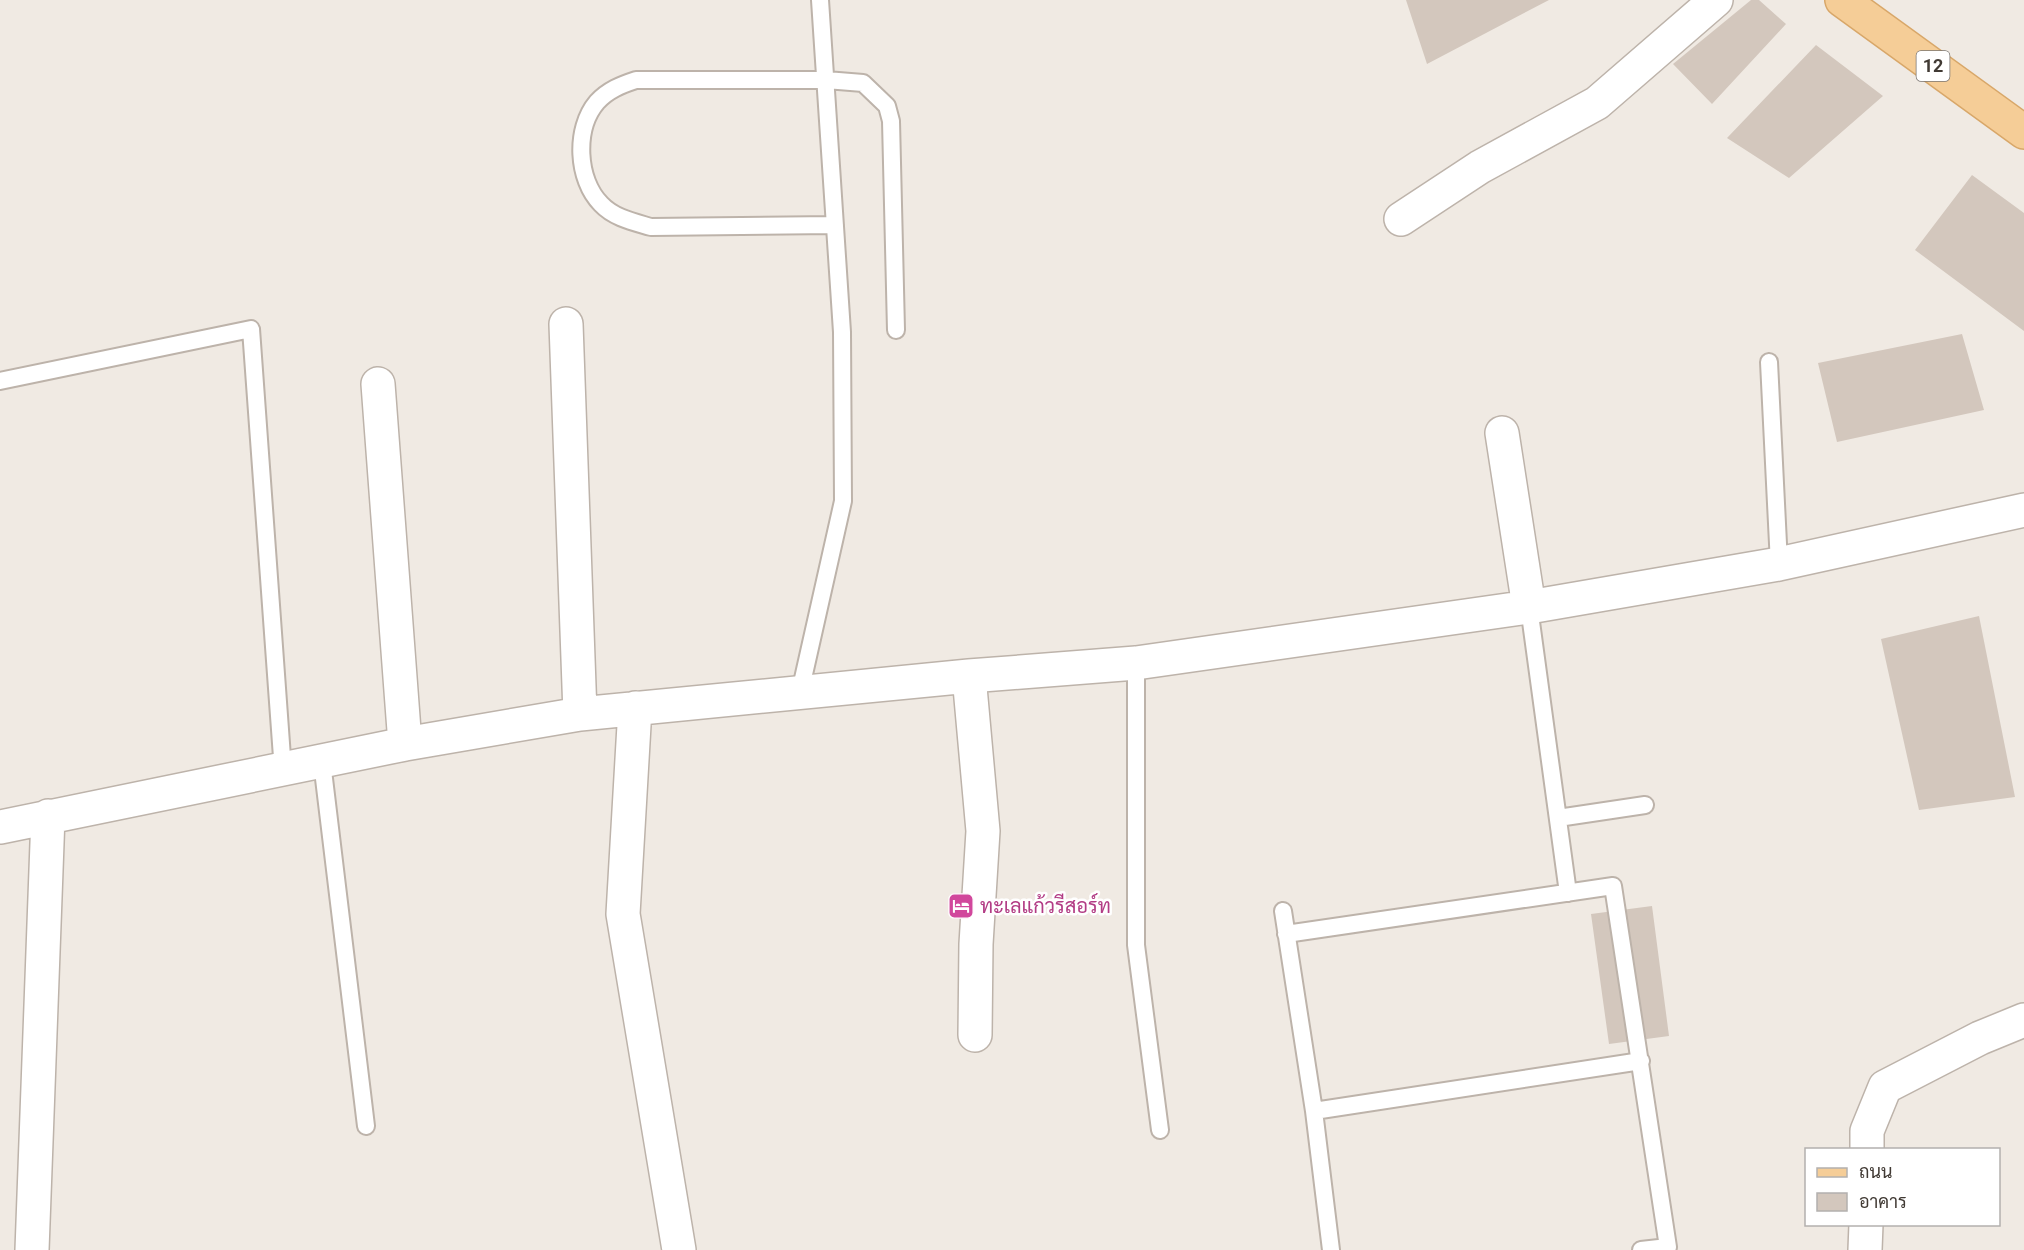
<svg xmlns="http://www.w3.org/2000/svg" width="2024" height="1250" viewBox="0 0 2024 1250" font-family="Roboto,Sarabun,sans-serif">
  <rect width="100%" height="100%" fill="#f0eae3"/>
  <!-- building -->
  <path fill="#d3c7bd" d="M1406,0H1549L1427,64Z
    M1751,0H1759L1786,24L1712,104L1673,64Z
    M1816,45L1883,96L1789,178L1727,138Z
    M1972,175L2024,213V331L1915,250Z
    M1962,334L1984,410L1837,442L1818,363Z
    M1979,616L2015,797L1919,810L1881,639Z
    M1652,906L1669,1036L1609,1044L1591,914Z"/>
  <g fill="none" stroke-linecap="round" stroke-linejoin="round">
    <!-- service casing -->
    <g stroke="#bdb3aa" stroke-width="20">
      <path id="service" d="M835,225L651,227C634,222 614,218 601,204C577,180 574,129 597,102C608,90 621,85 636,80H826L863,83L887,106L891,121L896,330
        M1769,362L1779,564
        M0,381L251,329L283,771
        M1529,607L1568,893
        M1136,663V945L1160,1130
        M800,692L843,501L842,332L820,0
        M322,762L366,1126
        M1558,818L1645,805
        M1283,911L1314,1111L1331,1250
        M1286,934L1613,886L1668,1247L1641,1250
        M1314,1111L1641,1061"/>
    </g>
    <!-- minor casing -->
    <g stroke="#bdb3aa" stroke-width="36">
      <path id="minor" d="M1401,219L1480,167L1597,103L1716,0
        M566,324L580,714
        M378,384L405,744
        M1502,433L1529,607
        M969,676L983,831L976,944L975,1035
        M635,708L623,914L679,1250
        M0,827L405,744L580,714L969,676L1136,663L1529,607L1779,564L2024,510
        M1867,1150V1131L1885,1087L1980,1038L2024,1020
        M32,1250L48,816
        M1865,1250L1866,1224"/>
    </g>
    <!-- primary casing -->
    <g stroke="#d8a769" stroke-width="36">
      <path id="primary" d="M1842,0L2024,132"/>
    </g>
    <!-- service -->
    <use href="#service" stroke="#fff" stroke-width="16"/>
    <!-- minor -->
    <use href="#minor" stroke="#fff" stroke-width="33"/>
    <!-- primary -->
    <use href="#primary" stroke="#f5cd97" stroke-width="33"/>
  </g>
  <!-- icons -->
  <defs>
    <g id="hotel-square" transform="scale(1.35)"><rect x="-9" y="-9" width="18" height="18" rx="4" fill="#d1479c" stroke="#fff"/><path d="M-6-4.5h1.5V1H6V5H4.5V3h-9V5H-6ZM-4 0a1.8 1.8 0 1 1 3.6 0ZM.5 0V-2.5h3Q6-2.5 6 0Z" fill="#fff"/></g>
  </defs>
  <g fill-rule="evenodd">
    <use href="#hotel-square" x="961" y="906"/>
  </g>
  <g text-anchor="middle" stroke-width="5" stroke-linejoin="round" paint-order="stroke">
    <!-- shield labels -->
    <rect fill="#fff" stroke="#7a7571" stroke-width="1.5" x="1916.5" y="51" width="33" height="30" rx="4.5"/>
    <g font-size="18" font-weight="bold" fill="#413a34">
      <text x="1933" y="72">12</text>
    </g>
    <!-- hotel labels -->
    <g font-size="20" fill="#b23c85" stroke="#fff" text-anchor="start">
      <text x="980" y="913">ทะเลแก้วรีสอร์ท</text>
    </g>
  </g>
  <!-- legend -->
  <rect x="1805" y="1148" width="195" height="78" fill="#ffffff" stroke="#b3b0ae" stroke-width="1.5"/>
  <rect x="1817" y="1168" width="30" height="9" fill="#f5cd97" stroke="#b3b0ae" stroke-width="1.5"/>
  <text x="1859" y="1178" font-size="18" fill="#413a34">ถนน</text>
  <rect x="1817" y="1193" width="30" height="18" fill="#d3c7bd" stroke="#b3b0ae" stroke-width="1.5"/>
  <text x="1859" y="1208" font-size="18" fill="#413a34">อาคาร</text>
</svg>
